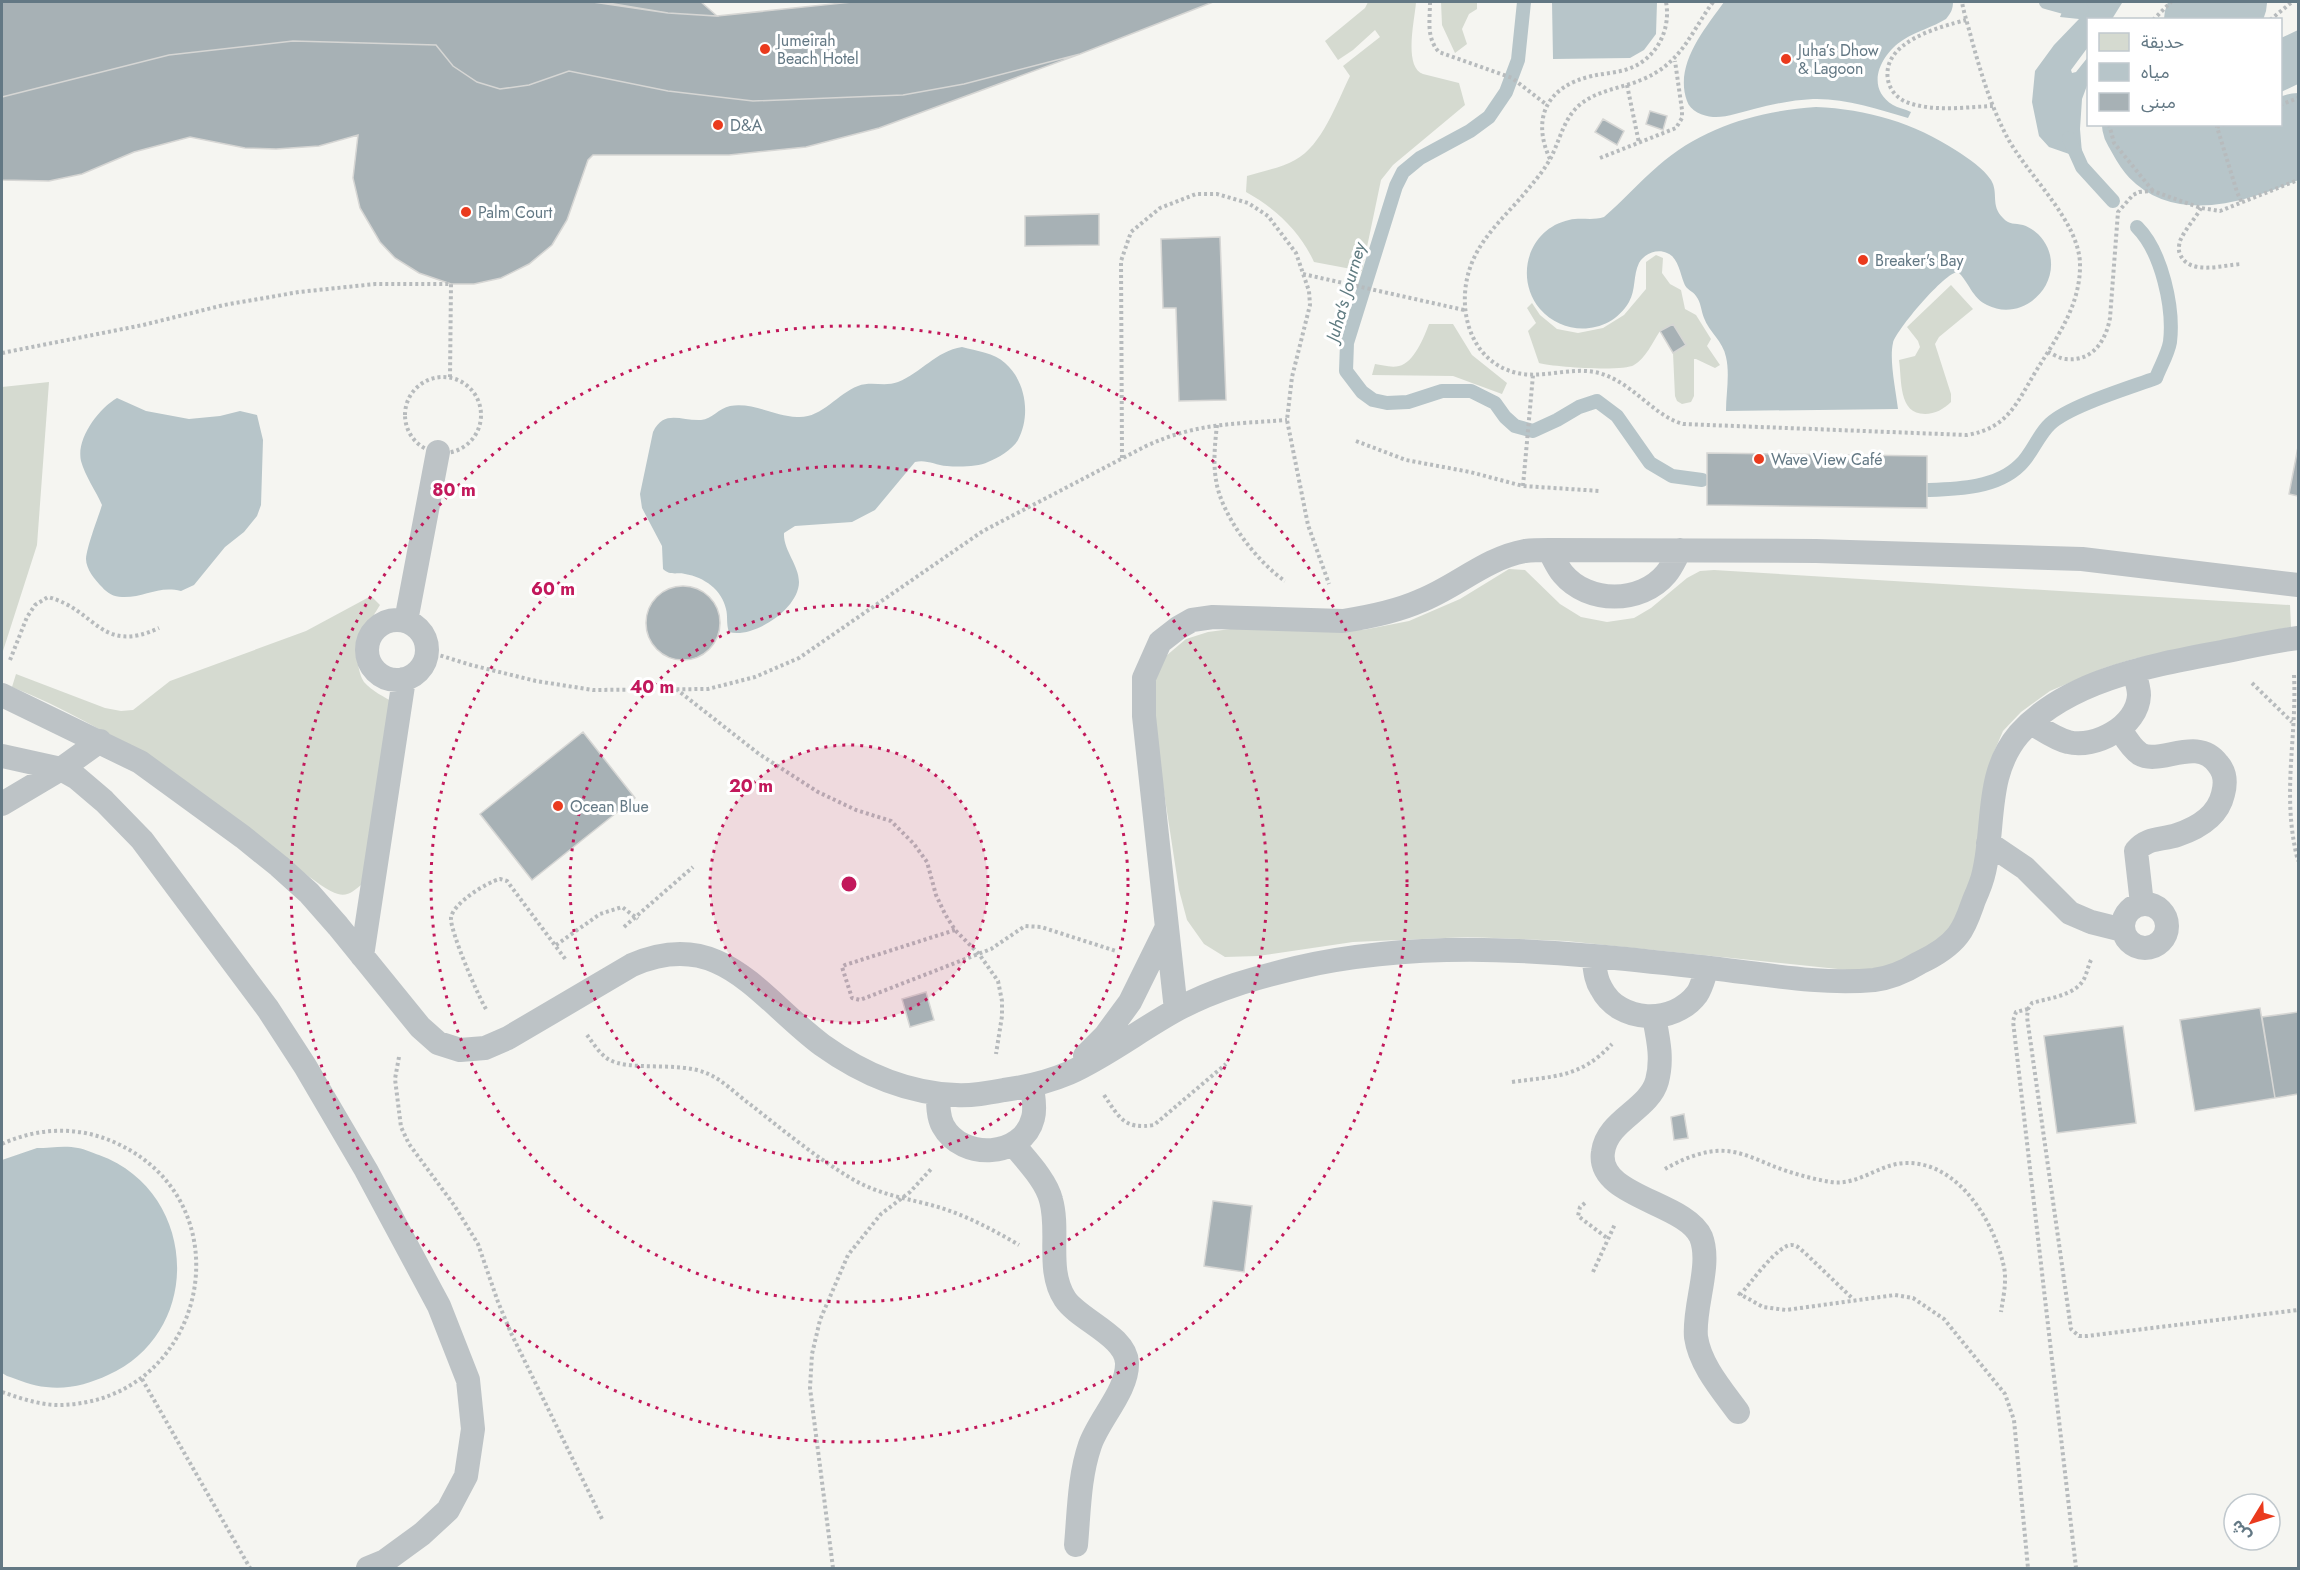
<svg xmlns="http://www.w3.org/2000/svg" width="2300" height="1570" viewBox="0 0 2300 1570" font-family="Jost,'Noto Sans Arabic',sans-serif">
  <rect width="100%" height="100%" fill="#f5f5f1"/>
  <!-- green -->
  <path fill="#d5dad0" d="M1368,2H1416C1415,19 1403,67 1423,74L1459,83L1465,105L1393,165L1381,180L1362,271L1314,262C1300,231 1275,208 1246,192L1247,176C1263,171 1281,168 1295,160C1322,146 1337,102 1350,76L1343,66L1380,37L1375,30L1353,50L1338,60L1325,41L1365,8Z
    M1441,2H1477V9L1469,14L1462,29L1467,44L1455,53L1442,25Z
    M1656,255L1663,258L1662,273L1670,284L1681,290L1685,309L1696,315L1711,339L1707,346L1720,365L1715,368L1696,359H1694V396L1691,402L1682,404L1677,401L1675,396L1673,353L1660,331C1653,342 1645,359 1634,365C1623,372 1553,367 1539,363L1528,331L1536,323L1527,308L1532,303L1540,315L1557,329L1578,333L1603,328L1624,315L1646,289V262Z
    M1951,285L1973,309L1939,337L1935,344L1951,394V402C1944,409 1935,414 1925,414C1898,414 1902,380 1899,360L1915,356L1920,347L1918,341L1907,327Z
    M1429,324H1453L1472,355L1507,383L1502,394L1453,376L1372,375L1375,364C1382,365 1391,368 1399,366C1414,363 1424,337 1429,324Z
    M49,382L37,545L2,654V387Z
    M1509,569L1525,570L1560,604L1581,617L1607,622L1634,618L1651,608L1687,578L1700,571L1714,570L2290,605L2291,627L2133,659L2104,668L2050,691L2021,712L2003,731L1994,752L1988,772L1975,869L1952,925L1934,945L1896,967L1857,971L1566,941L1468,937L1353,942L1258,956L1225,957L1204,944L1187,920L1179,890L1152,714V682L1166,656L1186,639L1208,632L1238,628L1363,630L1409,621L1460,599Z
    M371,596L380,605C368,625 352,645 359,669C360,673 361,678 364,682C372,691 384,697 395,703L362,884C355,890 348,897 338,894C319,889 269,843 250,829C175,774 99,722 12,687L16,674L105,708L121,711L133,710L170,681L306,631Z"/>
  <!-- water -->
  <path fill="#b7c5c9" d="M1552,2H1657L1656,34L1644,50L1630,58L1553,59Z
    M1724,2H1953C1953,9 1951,13 1946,19C1933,27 1917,31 1903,40C1881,54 1864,87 1893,105C1898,108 1905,109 1911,112L1908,118C1878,109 1844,98 1813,99C1793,100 1773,104 1754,109C1741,112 1726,118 1713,117C1703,116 1690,111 1687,101C1674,65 1704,30 1724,2Z
    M2066,2L2122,3L2112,19L2088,20V47L2071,70L2072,73L2076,72L2088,57V83L2082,99L2080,129L2082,153L2072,155L2049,147L2039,136L2032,102L2035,71L2054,45L2079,19L2060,17Z
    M2298,30V84L2281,92V38Z
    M1816,107C1867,109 1914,123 1957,151C1969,159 1983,168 1991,180C1999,193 1990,205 2003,218C2009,225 2015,223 2023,225C2036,229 2047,242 2050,255C2058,290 2020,322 1987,305C1972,298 1969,282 1958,272C1946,271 1896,330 1893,343C1889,360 1896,391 1898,409L1726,411C1726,394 1730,374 1726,357C1723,341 1709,332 1704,318C1701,311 1701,302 1696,296C1693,291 1686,290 1684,283C1680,273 1678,257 1667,253C1657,248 1644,254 1639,263C1633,275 1636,290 1629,302C1610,335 1564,337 1540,309C1514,278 1528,229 1569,220C1581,217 1592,221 1604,217C1623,201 1639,182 1658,166C1702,127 1758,111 1816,107Z
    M962,347C977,351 994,353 1005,363C1026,381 1031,416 1018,440C1012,450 998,458 988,462C978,467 958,467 947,466C935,465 926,459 915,462L875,510L852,522L795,526L784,533C783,550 799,565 799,582C799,609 753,639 729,632C726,624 728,616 726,609C722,590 704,577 685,574C677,572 670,576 663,569L662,546L642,508L640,494L653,432C664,409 681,421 701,420C712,419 719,408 730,406C753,402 774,416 797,417C821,419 837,394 858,386C871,381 885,387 898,382C921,373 936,351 962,347Z
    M117,398L146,411L189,419L220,416L240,411L257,415L263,440L261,505L257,516L244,532L225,547L194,585L181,591C158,585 144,598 122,597C114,597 107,593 102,587C95,580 86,569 86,559C87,546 98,518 102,505C96,491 85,476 81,461C76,439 98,409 117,398Z
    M37,1148C50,1148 65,1145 78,1148C85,1149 93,1153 99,1155C198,1191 205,1332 108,1375C89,1384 67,1390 46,1387C33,1386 19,1380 7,1376L2,1373V1160Z"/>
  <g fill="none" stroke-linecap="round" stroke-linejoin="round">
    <!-- stream -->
    <path stroke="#b7c5c9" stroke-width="14" d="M1524,2L1518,60L1506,92L1489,117L1470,131L1420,158L1403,172L1396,186L1347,343L1346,371L1362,392L1373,400L1387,403L1408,402L1442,391H1471L1495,403L1505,417L1515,426L1533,431L1557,420L1579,407L1597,401L1617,416L1650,463L1672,476L1702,480
      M2046,2L2064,7L2082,9
      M2069,138L2082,167L2113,201
      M1928,490C1958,489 1997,488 2020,465C2032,454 2038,435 2050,424C2069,406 2129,388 2156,378C2160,367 2168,354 2170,342C2174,308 2162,252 2137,227"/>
    <!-- river -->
    <path stroke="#b7c5c9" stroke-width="84" d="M2206,20L2225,2
      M2144,124C2149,132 2153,142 2159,148C2193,183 2261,149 2298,135"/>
  </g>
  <!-- building -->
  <path fill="#a7b1b5" stroke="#d6d6d4" stroke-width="1.5" d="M2,2H593L668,13L717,16L852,2H1213L1080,54L964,84L903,95L753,101L668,91L569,71L529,85L500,89L477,82L453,66L436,45L293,41L169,55L2,97Z
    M602,2H701L717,16L668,13Z
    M293,41L436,45L453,66L477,82L500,89L529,85L569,71L668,91L753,101L903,95L964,84L1080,54L879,128L806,147L729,155H593L588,160L567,220L552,245L529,264L501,278L474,284H451L419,273L395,258L380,242L360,208L353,178L358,135L319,146L276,149L245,148L190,137L134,152L82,174L49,181L2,180V97L169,55Z
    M1650,111L1667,116L1663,130L1646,124Z
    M1603,119L1624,131L1617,145L1595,132Z
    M1099,214V245L1025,246V216Z
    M1220,237L1226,400L1179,401L1176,308H1163L1161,239Z
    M1673,324L1686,345L1673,353L1660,331Z
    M2298,447V496L2289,494Z
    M1707,453L1927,456V508L1707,505Z
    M646 623a37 37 0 1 1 74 0a37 37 0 1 1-74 0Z
    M583,732L635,798L532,880L480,814Z
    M926,992L934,1020L910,1027L902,999Z
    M2260,1008L2275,1098L2195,1111L2180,1020Z
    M2298,1012V1094L2275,1098L2262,1017Z
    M2123,1026L2136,1123L2057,1133L2044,1036Z
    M1684,1114L1688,1138L1674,1140L1671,1117Z
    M1213,1201L1252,1206L1244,1272L1204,1266Z"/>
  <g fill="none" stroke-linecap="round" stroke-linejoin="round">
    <!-- path -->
    <path stroke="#b7bbbd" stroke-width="4" stroke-dasharray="3 3" stroke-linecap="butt" d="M1430,2C1430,20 1426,38 1439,52L1512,78L1547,105
      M1713,2C1690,34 1681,64 1641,80C1622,88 1599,90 1582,103C1563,117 1560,142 1549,161C1542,173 1533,183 1524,194C1507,214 1485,234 1474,258C1454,300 1466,361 1517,373C1544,379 1572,366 1599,373C1634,383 1652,415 1683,424L1967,435C2008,428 2016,404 2036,371C2057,337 2081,305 2080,263C2078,219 2026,174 2006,135C1990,104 1980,70 1971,37C1968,25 1964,14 1962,2
      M1966,20C1939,27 1881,42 1888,80C1890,91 1899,100 1909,103C1936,112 1966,107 1993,106
      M2153,20L2171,2
      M2270,20L2292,2
      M1627,85L1639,143
      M2280,105L2298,98
      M2109,124L2114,143L2153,191
      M2225,124L2217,127L2237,192L2242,203
      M1600,158L1676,128L1682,118V110L1675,61
      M1550,159C1531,118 1547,86 1592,76C1605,73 1620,73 1633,67C1658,56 1671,28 1666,2
      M2201,208C2195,219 2185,229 2180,241C2179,245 2178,250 2180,254C2189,276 2223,265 2241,264
      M1303,274L1464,310
      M2048,352C2053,354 2060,359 2066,359C2093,362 2106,340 2110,318L2118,212L2133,195L2139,192L2153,191L2201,208L2220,211L2298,180
      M2,353L143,325L224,305L299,292L375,284H451L450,377
      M405 415a38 38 0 1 1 76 0a38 38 0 1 1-76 0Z
      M1217,425C1215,443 1213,462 1216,480C1221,515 1256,561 1285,581
      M1356,441L1406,460L1470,472L1523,486L1600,491
      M1122,458L1121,261L1131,232L1160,208L1196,194H1217L1248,203L1268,216L1296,253L1309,291L1310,305L1292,377L1287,420L1308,525L1329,584
      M1523,486L1533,375
      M429,652L471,665L536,681L593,690L708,689L755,677L799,658L983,531L1146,446C1196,423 1234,424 1287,420
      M10,660L27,617L35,605L48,597C97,610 100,655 159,628
      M2294,675C2297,740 2281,796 2298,861
      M2252,683L2292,722
      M676,689L759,754L818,792L856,810L891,821L914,844L927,862L936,895L945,914L955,930L979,954L998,981L1002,1001V1016L996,1054
      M624,927L693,867
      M955,930L845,965L842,967L852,998L860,1000L991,949L1025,926L1041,927L1116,951
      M556,945L600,914L622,907L638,919
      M2091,960C2088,966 2087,973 2084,979C2075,996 2048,998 2032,1003L2028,1009L2027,1017L2071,1329L2079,1336H2087L2298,1310
      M486,1009C478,996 450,931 451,918C452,904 487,882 500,879L507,881L566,960
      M2028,1009L2016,1012L2013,1021L2076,1568
      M587,1035C593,1043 599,1053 608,1059C629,1072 678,1061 706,1073C722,1079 737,1095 751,1105C784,1131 818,1159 854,1180C879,1194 900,1197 927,1204C960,1212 990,1228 1019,1245
      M399,1057L395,1079L401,1127L409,1144L454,1205L478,1244L498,1302L511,1333L603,1521
      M1512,1082C1555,1076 1580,1078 1612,1044
      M1104,1095C1119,1117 1124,1130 1154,1125L1226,1064
      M2,1144C39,1127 79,1126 116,1143C250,1204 206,1403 59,1405C39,1405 20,1398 2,1392
      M1665,1169C1682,1159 1706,1149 1726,1151C1742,1152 1758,1160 1773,1166C1791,1173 1812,1179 1831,1182C1858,1186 1879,1164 1905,1163C1958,1161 1994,1221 2004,1267C2007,1282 2003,1298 2001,1312
      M1585,1203L1580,1207L1578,1216L1607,1238
      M1593,1272L1615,1224
      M1738,1293L1763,1307L1786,1310L1895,1295L1913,1298L1944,1319L2005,1394L2014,1420L2028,1568
      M1740,1295C1750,1284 1778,1244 1792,1245C1797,1245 1800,1249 1804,1252L1853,1299
      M142,1379L250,1568
      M833,1568L810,1388L812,1354L820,1320L848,1255L881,1214L910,1192L932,1168"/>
    <!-- service -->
    <path stroke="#bdc3c6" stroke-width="24" d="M1549,550C1553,557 1557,567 1563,574C1588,604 1641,604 1666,574C1672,567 1676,557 1680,550
      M367 650a30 30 0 1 1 60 0a30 30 0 1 1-60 0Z
      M406,621L438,452
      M2,695L140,762L243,837L279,866L309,893L338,926L420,1027L438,1043L460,1050L485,1048L508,1038L632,965C721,926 759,998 822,1045C861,1073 906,1093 956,1095C972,1096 988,1093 1004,1090C1026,1087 1048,1082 1069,1073C1107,1056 1141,1029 1178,1009C1215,989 1255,978 1296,968C1433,936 1573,953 1710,968C1764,974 1820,985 1874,980C1890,978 1906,971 1919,963C1934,956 1948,948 1958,935C1966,925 1970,911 1974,900C1978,891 1982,882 1984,872C1995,825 1985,774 2019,734C2068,679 2154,665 2222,652C2248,647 2273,641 2298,638
      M2031,723C2042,729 2055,739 2068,742C2095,749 2138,726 2139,695C2139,688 2136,679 2134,672
      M2120,729C2125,737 2131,748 2140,754C2160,766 2197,735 2218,764C2225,772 2226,783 2223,794C2218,816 2198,828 2177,835C2162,840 2147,837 2136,851L2142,904
      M2,756L61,769L77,778L104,801L142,840L268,1009L305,1066L366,1170L439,1306L468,1380L473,1429L466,1476L448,1510L422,1534L385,1561L368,1568
      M2,804L61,769L100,741
      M1988,843L2025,868L2070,913L2091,922L2123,930
      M2123 926a22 22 0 1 1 44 0a22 22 0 1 1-44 0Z
      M362,956L404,679
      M1593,956C1595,967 1595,979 1601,988C1619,1024 1674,1025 1697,994C1702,987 1704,976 1707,968
      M1176,1010L1144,716V678L1160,642L1178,628L1192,620L1213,617L1343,621C1369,617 1395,612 1420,601C1456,587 1486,558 1525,551C1533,550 1541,550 1549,550L1816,551L2082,559L2298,585
      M1654,1017C1658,1038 1663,1059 1657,1081C1649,1110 1607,1120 1603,1152C1596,1197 1686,1202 1701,1237C1712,1265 1693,1307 1696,1337C1700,1365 1722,1390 1738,1412
      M1085,1056L1105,1036L1130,1002L1167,927
      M938,1094C938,1104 938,1117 943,1126C962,1161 1023,1158 1033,1118C1036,1108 1033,1096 1032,1086
      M1013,1144C1026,1160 1046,1180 1051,1200C1060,1232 1046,1270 1065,1299C1079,1320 1126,1336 1127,1363C1128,1390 1099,1419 1090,1445C1079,1477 1079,1512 1076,1545"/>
  </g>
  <!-- distance rings -->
  <circle cx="849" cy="884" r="139" fill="#c2185b" fill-opacity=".12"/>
  <g fill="none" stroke="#c2185b" stroke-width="3" stroke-dasharray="3 6">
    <circle cx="849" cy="884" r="139"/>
    <circle cx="849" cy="884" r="279"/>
    <circle cx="849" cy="884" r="418"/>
    <circle cx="849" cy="884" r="558"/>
  </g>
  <!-- markers -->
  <g fill="#ea3a1d" stroke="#fff" stroke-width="2">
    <circle cx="765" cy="49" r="6"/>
    <circle cx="1786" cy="59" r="6"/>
    <circle cx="718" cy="125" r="6"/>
    <circle cx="466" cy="212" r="6"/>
    <circle cx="1863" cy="260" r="6"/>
    <circle cx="1759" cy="459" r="6"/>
    <circle cx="558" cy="806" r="6"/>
  </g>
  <g text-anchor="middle" stroke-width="6" stroke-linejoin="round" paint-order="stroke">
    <!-- poi labels -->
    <g font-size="16" fill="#637884" stroke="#fff" text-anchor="start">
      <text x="777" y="46">Jumeirah<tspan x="777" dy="18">Beach Hotel</tspan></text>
      <text x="1798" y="56">Juha’s Dhow<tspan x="1798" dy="18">&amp; Lagoon</tspan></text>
      <text x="730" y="131">D&amp;A</text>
      <text x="478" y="218">Palm Court</text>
      <text x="1875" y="266">Breaker's Bay</text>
      <text x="1771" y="465">Wave View Café</text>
      <text x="570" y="812">Ocean Blue</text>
    </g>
    <!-- water labels -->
    <g font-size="18" font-style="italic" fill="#5f7b81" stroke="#fff">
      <text transform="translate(1346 292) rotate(-74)" y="6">Juha's Journey</text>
    </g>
  </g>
  <circle cx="849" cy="884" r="9" fill="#c2185b" stroke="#fff" stroke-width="3"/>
  <g font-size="18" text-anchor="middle" font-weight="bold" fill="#c2185b" stroke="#fff" stroke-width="6" stroke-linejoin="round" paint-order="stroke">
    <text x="454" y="496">80 m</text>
    <text x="553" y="595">60 m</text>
    <text x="652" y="693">40 m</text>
    <text x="751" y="792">20 m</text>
  </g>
  <!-- border -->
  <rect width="2300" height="1570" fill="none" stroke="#637884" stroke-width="6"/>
  <!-- legend -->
  <rect x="2087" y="18" width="195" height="108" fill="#ffffff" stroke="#c1c9ce" stroke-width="1.5"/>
  <rect x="2099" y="33" width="30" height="18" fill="#d5dad0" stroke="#c1c9ce" stroke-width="1.5"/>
  <text x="2141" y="48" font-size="18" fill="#637884">حديقة</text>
  <rect x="2099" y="63" width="30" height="18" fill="#b7c5c9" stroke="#c1c9ce" stroke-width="1.5"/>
  <text x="2141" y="78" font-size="18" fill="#637884">مياه</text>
  <rect x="2099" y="93" width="30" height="18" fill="#a7b1b5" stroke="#c1c9ce" stroke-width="1.5"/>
  <text x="2141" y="108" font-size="18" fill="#637884">مبنى</text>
  <!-- north arrow -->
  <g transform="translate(2252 1522) rotate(232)"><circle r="28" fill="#ffffff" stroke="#c1c9ce" stroke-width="1.5"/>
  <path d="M0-4.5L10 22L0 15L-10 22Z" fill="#ea3a1d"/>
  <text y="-9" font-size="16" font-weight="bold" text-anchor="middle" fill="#637884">ش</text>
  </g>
</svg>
